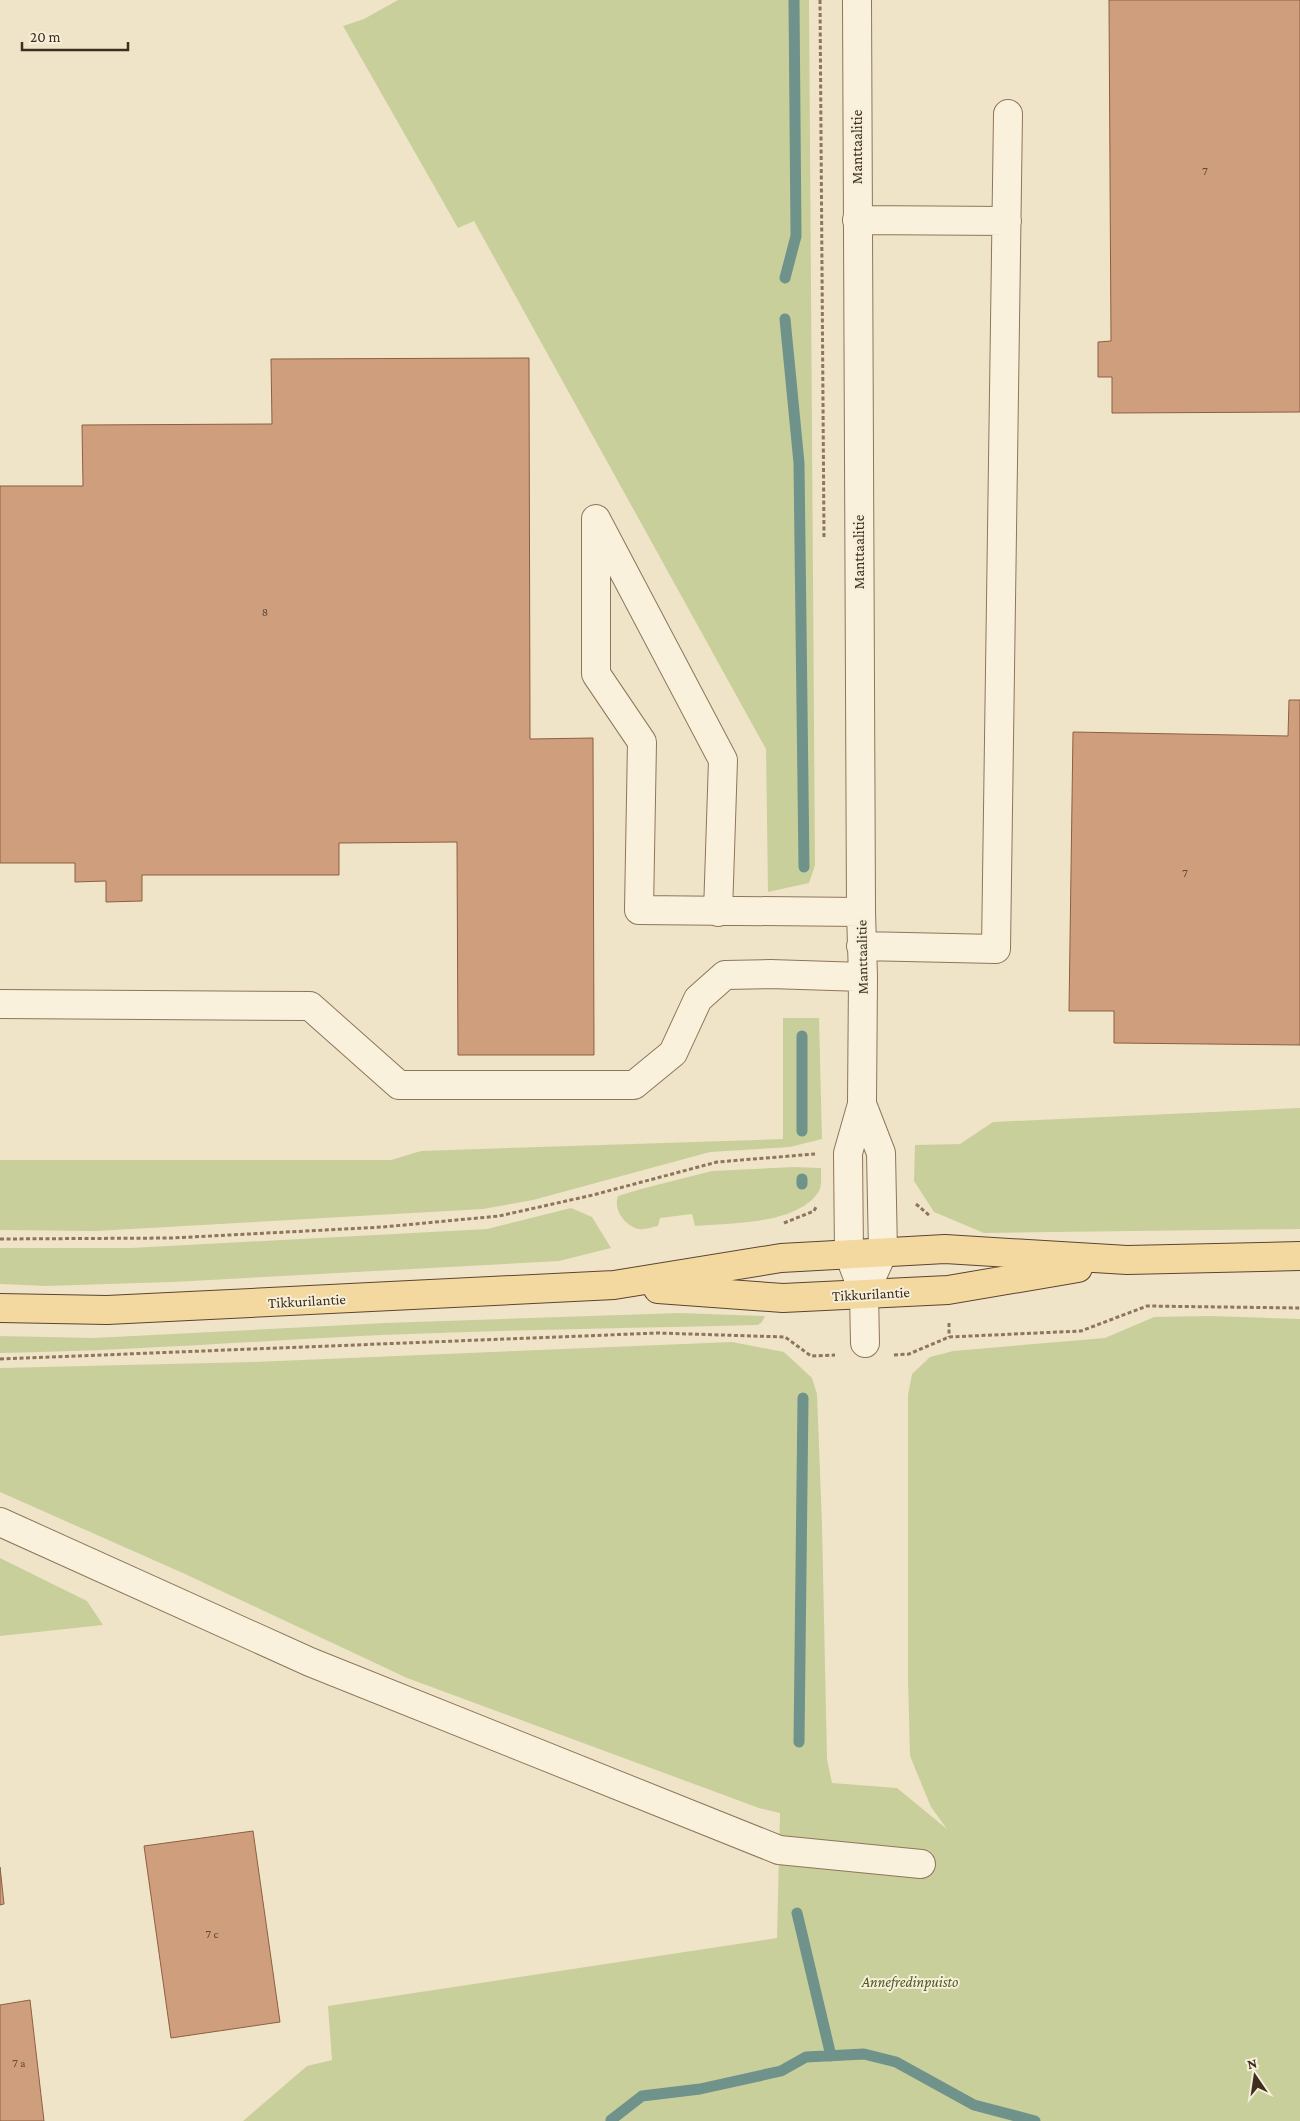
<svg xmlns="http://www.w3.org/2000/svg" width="1300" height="2121" viewBox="0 0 1300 2121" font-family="'Crimson Pro',serif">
  <rect width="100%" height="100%" fill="#f0e4c8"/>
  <!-- green -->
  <path fill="#c9cf9b" d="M398,0H809L815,865L809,883L768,892L766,749L474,221L458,228L343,26L364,19Z
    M783,1018H819L822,1139L790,1147L710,1152L533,1200L483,1209L96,1231L0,1230V1160H391L421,1151L783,1139Z
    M1300,1108V1229L984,1233L934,1212L914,1181L915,1145L960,1144L993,1122Z
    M794,1167L821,1168C821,1175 822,1186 819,1191C798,1225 730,1223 695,1226L692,1214L660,1218L658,1226C652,1227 645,1230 639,1229C625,1226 613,1210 618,1196L641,1189L712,1171Z
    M571,1208L592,1217L611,1248L559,1261L173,1282L46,1286L0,1284V1248H131L487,1229Z
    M680,1313L765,1316L762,1322L758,1325C632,1328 506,1330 381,1335C254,1341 127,1351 0,1353V1336L93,1338L385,1323Z
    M1209,1316L1300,1319V2121H243L307,2066L332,2060L328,2006L777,1938L780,1813L759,1808L407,1678L185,1574L0,1492V1368L252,1362L732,1342L784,1352L812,1378L817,1394L822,1524L827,1759L832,1783L897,1788L947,1829L931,1807L910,1756L908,1678V1395L912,1374L930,1357L953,1351L1105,1338L1154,1317Z
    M0,1558L87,1601L103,1625L0,1636Z"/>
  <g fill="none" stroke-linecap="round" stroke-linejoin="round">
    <!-- stream -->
    <path stroke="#6f938a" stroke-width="11" d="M785,278L796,236L794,0
      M785,319L799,463L804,867
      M802,1036V1131
      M802,1179V1184
      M799,1742L803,1398
      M797,1913L831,2056
      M611,2120L642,2096L700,2089L781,2071L806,2057L864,2054L896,2062L974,2105L1035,2121"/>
  </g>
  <!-- building -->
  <path fill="#cf9f7d" stroke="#8d5f41" d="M1109,0H1300V412L1112,413V377H1098V342L1111,341Z
    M529,358L530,739L593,738L594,1055H458L457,842L339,843V875H142V901L106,902V881L75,882V863H0V486H83L82,425L272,424L271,359Z
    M1289,700H1300V1045L1114,1043V1011H1069L1073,732L1288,736Z
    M253,1831L280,2022L171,2038L144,1846Z
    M0,1867L4,1904L0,1905Z
    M30,2000L44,2121H0V2005Z"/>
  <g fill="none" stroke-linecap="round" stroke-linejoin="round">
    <!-- minor casing -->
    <g stroke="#8d765c" stroke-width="30">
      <path id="minor" d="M857,0L861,912L863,977L862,1104L848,1153L849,1254L864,1294L865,1343
        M857,220L1007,221
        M718,912L723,760L596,519V674L642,742L639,910L861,912
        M861,946L996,949L1008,114
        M0,1004L310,1006L399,1085H634L673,1053L698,999L725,975L770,974L863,977
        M862,1104L881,1153L883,1252L864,1294
        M0,1522L310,1662L779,1850L921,1864"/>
    </g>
    <!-- major casing -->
    <g stroke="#5b4430" stroke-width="30">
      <path id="major" d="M658,1289L783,1298L948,1290L1078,1268
        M0,1308L107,1310L614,1285L781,1258L945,1249L1127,1260L1300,1256"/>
    </g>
    <!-- path -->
    <path stroke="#8d765c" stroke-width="3" stroke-dasharray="4 2.5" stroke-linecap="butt" d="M820,0L824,537
      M916,1204L930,1216
      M784,1223L814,1211L816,1207
      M0,1239L172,1238L383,1227L499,1216L593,1195L717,1162L815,1154
      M949,1323V1337
      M894,1355L909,1354L949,1337L1081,1331L1147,1306L1300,1308
      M0,1359L658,1333L785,1337L811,1356L835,1355"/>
    <!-- minor -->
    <use href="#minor" stroke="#faf1dc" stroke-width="28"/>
    <!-- major -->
    <use href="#major" stroke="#f3d9a0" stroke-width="28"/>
  </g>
  <g text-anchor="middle" stroke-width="4" stroke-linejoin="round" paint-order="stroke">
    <!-- number labels -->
    <g font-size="12" fill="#624a37">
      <text x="1205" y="175">7</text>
      <text x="265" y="616">8</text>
      <text x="1185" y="877">7</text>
      <text x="212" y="1938">7 c</text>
      <text x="19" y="2067">7 a</text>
    </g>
    <!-- street labels -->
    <g font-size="15" fill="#3d2e20" stroke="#f7eed8">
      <text transform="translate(857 147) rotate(-90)" y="5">Manttaalitie</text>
      <text transform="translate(859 552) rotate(-90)" y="5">Manttaalitie</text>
      <text transform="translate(862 957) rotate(-91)" y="5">Manttaalitie</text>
      <text transform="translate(871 1294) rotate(-3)" y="5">Tikkurilantie</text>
      <text transform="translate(307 1301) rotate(-3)" y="5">Tikkurilantie</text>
    </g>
    <!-- park labels -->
    <g font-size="15" font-style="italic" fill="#4d5a26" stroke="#f7eed8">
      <text x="910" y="1987">Annefredinpuisto</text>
    </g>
  </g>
  <!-- north arrow -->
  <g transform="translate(1255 2076) rotate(347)" stroke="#f7eed8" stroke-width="4" paint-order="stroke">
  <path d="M0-4L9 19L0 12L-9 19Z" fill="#3d2e20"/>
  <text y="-8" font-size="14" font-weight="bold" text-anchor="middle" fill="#3d2e20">N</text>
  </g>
  <!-- scale -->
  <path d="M22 42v8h106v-8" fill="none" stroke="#3d2e20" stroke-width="2.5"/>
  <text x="30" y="42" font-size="15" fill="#3d2e20" stroke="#f7eed8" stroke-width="4" paint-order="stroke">20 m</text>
</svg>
